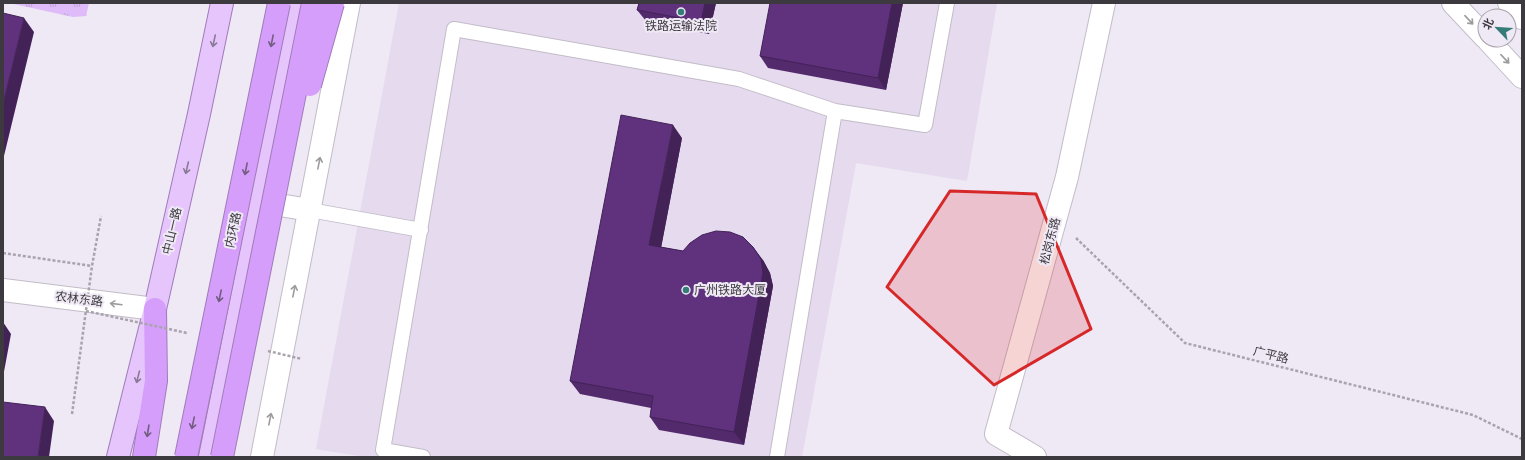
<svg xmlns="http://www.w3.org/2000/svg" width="1525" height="460" viewBox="0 0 1525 460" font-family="'Sofia Sans Condensed','Noto Sans SC',sans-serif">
  <defs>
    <pattern id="grass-tufts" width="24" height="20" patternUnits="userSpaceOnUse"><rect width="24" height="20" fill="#dfbcf9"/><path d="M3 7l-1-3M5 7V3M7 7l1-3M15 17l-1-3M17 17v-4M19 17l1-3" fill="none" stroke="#c0a2d6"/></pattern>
  </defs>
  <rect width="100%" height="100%" fill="#efe8f5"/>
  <!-- built -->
  <path fill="#e5daee" d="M399,3H997L967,181L856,163L802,457H365L316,449Z"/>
  <!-- grass -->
  <path fill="url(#grass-tufts)" d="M9,3H89L86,16L73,17Z"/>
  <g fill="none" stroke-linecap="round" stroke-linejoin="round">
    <!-- lane casing -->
    <g stroke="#c3bcc8" stroke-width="16">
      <path id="lane" d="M310,210L421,230
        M423,457L383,450L454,29L739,79L835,111L925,125L947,3
        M777,457L835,111"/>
    </g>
    <!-- street casing -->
    <g stroke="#c3bcc8" stroke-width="24">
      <path id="street" d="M3,290L155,309
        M1035,457L996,434L1067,177L1104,3"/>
    </g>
    <!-- secondary casing -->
    <g stroke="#c3bcc8" stroke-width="24">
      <path id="secondary" d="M1453,3L1485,37
        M1509,3L1522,18
        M1488,40L1522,77
        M261,202L310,210
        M262,457L349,3"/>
    </g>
    <!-- primary casing -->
    <g stroke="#a07bb9" stroke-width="24">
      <path id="primary" d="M118,457L155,309L199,114L222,3
        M210,457L261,202L299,3"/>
    </g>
    <!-- highway casing -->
    <g stroke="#a07bb9" stroke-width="24">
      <path id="highway" d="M144,457L156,381L155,309"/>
    </g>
    <!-- path -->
    <path stroke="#a9a3ad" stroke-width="2.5" stroke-dasharray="3 2" stroke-linecap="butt" d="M1076,238L1185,343L1473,415L1522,439
      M3,253L92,266
      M72,414L84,325"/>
    <!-- lane -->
    <use href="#lane" stroke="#fff" stroke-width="14"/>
    <!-- street -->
    <use href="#street" stroke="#fff" stroke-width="22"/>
    <!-- secondary -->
    <use href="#secondary" stroke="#fff" stroke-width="22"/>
    <!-- primary -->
    <use href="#primary" stroke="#e6c5fd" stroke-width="22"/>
    <!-- highway -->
    <use href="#highway" stroke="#d59efb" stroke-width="22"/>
    <!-- highway-bridge casing -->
    <g stroke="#a07bb9" stroke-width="24" stroke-linecap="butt">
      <path id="highway-bridge" d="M310,85L333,3
        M186,457L279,3
        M222,457L313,3"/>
    </g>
    <!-- path-bridge -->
    <path stroke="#a9a3ad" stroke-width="2.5" stroke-dasharray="3 2" stroke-linecap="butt" d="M86,311L187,333
      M84,325L92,266L101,216
      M268,351L302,359"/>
    <!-- highway-bridge -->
    <use href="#highway-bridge" stroke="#d59efb" stroke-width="22"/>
  </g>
  <!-- wall -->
  <path fill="#532a6c" d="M639,3H716L709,34L646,21L637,10Z
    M903,3L886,90L768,68L760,56Z
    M682,138L661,247L683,251L763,260L770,273L773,286L744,445L659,430L650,417L651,408L580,394L570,381Z"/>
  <!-- shaded-wall -->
  <path fill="#432258" d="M705,3H716L709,34L701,22Z
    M892,3H903L886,90L878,78Z
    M24,18L34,32L3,160V104Z
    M673,125L682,138L659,259L649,245Z
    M753,247L763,260L770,273L773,286L744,445L734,432Z
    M3,322L11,334L3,377Z
    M45,407L54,421L49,457H38Z"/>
  <!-- building -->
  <path fill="#60317d" stroke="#432258" d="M639,3H705L701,22L637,10Z
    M770,3H892L878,78L760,56Z
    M3,13L24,18L3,104Z
    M621,115L673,125L649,245L683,251L690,243L702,235L716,231L730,232L743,237L753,247L761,259L763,273L734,432L650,417L653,396L570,381Z
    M3,402L45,407L38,457H3Z"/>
  <!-- one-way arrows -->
  <defs><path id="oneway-shaft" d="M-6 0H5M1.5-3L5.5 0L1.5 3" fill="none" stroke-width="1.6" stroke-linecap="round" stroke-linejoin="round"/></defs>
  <g stroke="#9e9c9f">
    <use href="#oneway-shaft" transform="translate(1469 20) rotate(47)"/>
    <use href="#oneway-shaft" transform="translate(1505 59) rotate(47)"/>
    <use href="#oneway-shaft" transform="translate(319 163) rotate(-79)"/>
    <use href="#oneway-shaft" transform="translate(294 291) rotate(-79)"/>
    <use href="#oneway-shaft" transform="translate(116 304) rotate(-173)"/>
    <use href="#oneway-shaft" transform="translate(270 419) rotate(-79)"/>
  </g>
  <g stroke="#897994">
    <use href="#oneway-shaft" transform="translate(214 41) rotate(102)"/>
    <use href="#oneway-shaft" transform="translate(187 168) rotate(103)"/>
    <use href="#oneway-shaft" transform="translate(138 377) rotate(104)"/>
  </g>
  <g stroke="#725d81">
    <use href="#oneway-shaft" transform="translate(272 41) rotate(101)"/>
    <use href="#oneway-shaft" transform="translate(246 169) rotate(101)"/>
    <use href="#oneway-shaft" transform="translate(220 296) rotate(102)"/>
    <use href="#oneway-shaft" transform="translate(193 423) rotate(102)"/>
    <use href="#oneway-shaft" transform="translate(148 431) rotate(99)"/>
  </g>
  <!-- marked area -->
  <path fill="#d62828" fill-opacity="0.2" stroke="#d62828" stroke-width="3" stroke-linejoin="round" d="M950,191L1036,194L1091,329L994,385L887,287Z"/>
  <!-- markers -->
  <g fill="#347c78" stroke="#efe8f5" stroke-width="1.5">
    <circle cx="681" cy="12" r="4"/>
    <circle cx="686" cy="290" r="4"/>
  </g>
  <g text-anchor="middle" stroke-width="4" stroke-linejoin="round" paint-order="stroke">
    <!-- poi labels -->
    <g font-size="12" fill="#3d3a3f" stroke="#efe8f5">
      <text x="681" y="30">铁路运输法院</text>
      <text x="694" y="294" text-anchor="start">广州铁路大厦</text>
    </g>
    <!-- street labels -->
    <g font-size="12" fill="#3d3a3f" stroke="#efe8f5">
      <text transform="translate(233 230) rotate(-78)" y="4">内环路</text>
      <text transform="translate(172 231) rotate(-77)" y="4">中山一路</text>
      <text transform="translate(1050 241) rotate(-75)" y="4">松岗东路</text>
      <text transform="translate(79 299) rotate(7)" y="4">农林东路</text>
      <text transform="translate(1271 355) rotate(14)" y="4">广平路</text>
    </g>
  </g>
  <!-- border -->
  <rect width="1525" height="460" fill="none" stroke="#3d3a3f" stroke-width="8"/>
  <!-- north arrow -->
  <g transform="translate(1497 28) rotate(295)"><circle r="19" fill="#efe8f5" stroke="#a8a2ac"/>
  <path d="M0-3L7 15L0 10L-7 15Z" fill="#347c78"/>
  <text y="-6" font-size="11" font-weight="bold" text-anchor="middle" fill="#3d3a3f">北</text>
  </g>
</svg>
